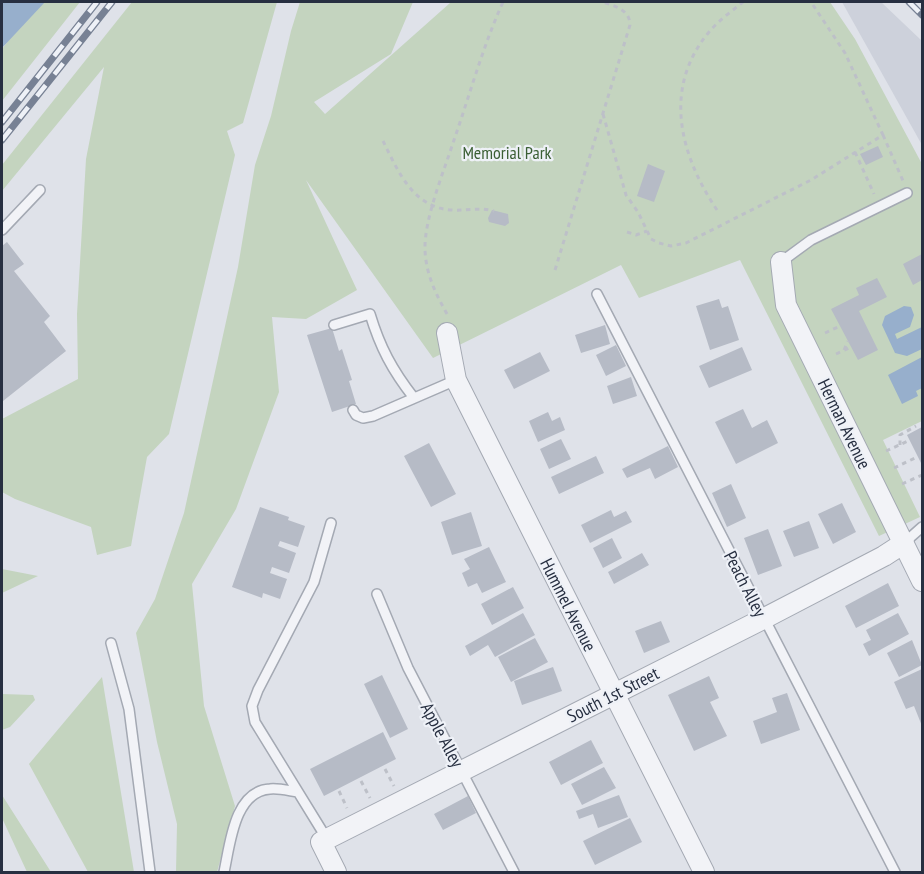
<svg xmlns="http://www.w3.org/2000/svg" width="924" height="874" viewBox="0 0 924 874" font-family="'PT Sans Narrow',sans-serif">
  <rect width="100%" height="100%" fill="#dfe2e9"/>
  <!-- built -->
  <path fill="#cdd1db" d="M842,2H881L922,41V145Z"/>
  <!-- green -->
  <path fill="#c4d4bf" d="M38,2H80L2,101V49Z
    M132,2H277L243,123L227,131L235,155L169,434L147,457L131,546L97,555L91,527L15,499L2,492V419L78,379L77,314L86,159L104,67L2,191V165Z
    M300,2H413L391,54L314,102L325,114L450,3L445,2H830L855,39L922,164V421L883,440L920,517L879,536L740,260L639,298L621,265L433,358L306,180L357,290L306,319L272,317L279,392L236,509L192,584L204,706L235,806L217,872H176L177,824L157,742L136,633L155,599L184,513L238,267L255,165L271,116L291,31Z
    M2,569L38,576L2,593Z
    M102,677L134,872H88L29,764Z
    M2,694L33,695L35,700L10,727L2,730Z
    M2,795L51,872H27L2,818Z"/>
  <!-- water -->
  <path fill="#97afcc" d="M2,2H45L2,48Z
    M904,306L911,307L914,315L910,327L895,334L897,339L922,327V349L907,356L895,353L882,325L885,316Z
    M922,357V388L916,391L918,396L902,404L888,375Z"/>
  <!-- building -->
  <path fill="#b6bbc6" d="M878,146L883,157L866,165L860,154Z
    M648,164L665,171L654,202L637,196Z
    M492,210L508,214L509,223L505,226L489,222L488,218Z
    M7,242L24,264L14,271L50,316L44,322L66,351L3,401L2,246Z
    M922,254V280L913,285L903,264Z
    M877,278L887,297L859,311L878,350L858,360L831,309L859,295L856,288Z
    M719,299L722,308L728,306L739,340L710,350L696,306Z
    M605,325L610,344L581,353L575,335Z
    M332,328L339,351L342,349L352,380L349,381L356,404L332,412L307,335Z
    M616,345L626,366L606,376L596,355Z
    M742,347L752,370L709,388L699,366Z
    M540,352L550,371L514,389L504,370Z
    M631,377L637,396L613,404L607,386Z
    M743,409L752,428L767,420L778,443L736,464L715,422Z
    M548,412L552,421L560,417L565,430L538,442L529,421Z
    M922,427V465L907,435Z
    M561,439L571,459L549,469L540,449Z
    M429,443L456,494L431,507L404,456Z
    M668,446L678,467L655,479L650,468L627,478L622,469Z
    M596,456L604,473L559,494L551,477Z
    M731,484L746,518L727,527L712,493Z
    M842,503L856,532L833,544L818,514Z
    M260,507L289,517L288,520L305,526L298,547L280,541L278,546L296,553L289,573L272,567L270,573L287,579L280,599L263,593L262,598L232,587Z
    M611,510L614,517L626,511L632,522L590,543L581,525Z
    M471,512L482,546L452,555L441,522Z
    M809,521L819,548L794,557L783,531Z
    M768,529L782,566L758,575L744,538Z
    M612,538L622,558L603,568L593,548Z
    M489,547L506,582L482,593L477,583L468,587L462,573L470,569L464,559Z
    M642,553L649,565L614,584L608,572Z
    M888,583L899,606L856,628L845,606Z
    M513,587L524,608L492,625L481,604Z
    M523,613L535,635L495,657L488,645L470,656L465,646Z
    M898,613L909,634L869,656L863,644L871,640L866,630Z
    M661,621L670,642L644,653L635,631Z
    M535,638L548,662L511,682L498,657Z
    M912,640L922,665L899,677L887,653Z
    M553,667L562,691L522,705L514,681Z
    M922,669V726L914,706L906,709L894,682Z
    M382,675L408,729L390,738L364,684Z
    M709,676L719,698L710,702L727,736L694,751L668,695Z
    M787,693L800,730L761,744L753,721L777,712L772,698Z
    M383,732L396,759L324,796L310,769Z
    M591,740L603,763L561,785L549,762Z
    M604,767L616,788L582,805L571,784Z
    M619,795L628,817L598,828L593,814L579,819L576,811Z
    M468,796L476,813L443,830L434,814Z
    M630,818L642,842L595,865L583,841Z"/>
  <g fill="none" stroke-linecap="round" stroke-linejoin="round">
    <!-- lane casing -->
    <g stroke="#a4a9b3" stroke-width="12">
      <path id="lane" d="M2,230L40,190
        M781,262L811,240L907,193
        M597,294L895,872
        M334,325L370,314C380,347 392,370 414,398
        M353,410L356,415L363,418L373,416L456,380
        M904,543L922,527
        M377,594L408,668L514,872
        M111,643L129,709L150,872
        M327,839L255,722L252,706L258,690L314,582L331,523
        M224,872C230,845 234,791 270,789C279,788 290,791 298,792"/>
    </g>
    <!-- street casing -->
    <g stroke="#a4a9b3" stroke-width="22">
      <path id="street" d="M781,262L786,305L922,581
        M447,333L456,380L704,872
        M336,872L321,842L763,619L884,556L904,543"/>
    </g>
    <!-- path -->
    <path stroke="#bdc0c8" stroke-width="3" stroke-dasharray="4.5 4.5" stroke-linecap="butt" d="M603,114L626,195L638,212L651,239L659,243L671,246L686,243L811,180L883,135L845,53L811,2
      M883,135L904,183
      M383,141C398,171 413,208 452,210C467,211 480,207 494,211
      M855,152L874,194
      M717,210C680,155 662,88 709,32C719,20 732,11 743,2
      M627,232L636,235L647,231
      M555,270L630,25C630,10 615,6 603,2
      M447,314C436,294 426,275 425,250C424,219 444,171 454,140C470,94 483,46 503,2
      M825,333L840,326
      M844,350L848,341
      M836,354L851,347
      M900,445V435L916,426
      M886,451L908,441
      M894,468L917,457
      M902,484L922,475
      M385,769L394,786
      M361,781L370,798
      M339,791L347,808"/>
    <!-- lane -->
    <use href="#lane" stroke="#f2f3f7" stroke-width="9"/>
    <!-- street -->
    <use href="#street" stroke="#f2f3f7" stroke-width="20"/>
    <!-- rail casing -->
    <g stroke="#778194" stroke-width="7">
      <path id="rail" d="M909,2L922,15
        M2,122L97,2
        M2,140L112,2"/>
    </g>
    <!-- rail -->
    <use href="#rail" stroke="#eef1f7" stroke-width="4.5" stroke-dasharray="14" stroke-linecap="butt"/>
  </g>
  <g text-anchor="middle" stroke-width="4.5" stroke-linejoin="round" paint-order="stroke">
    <!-- park labels -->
    <g font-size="18" fill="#3a5e33" stroke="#eef1f7">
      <text x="507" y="159">Memorial Park</text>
    </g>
    <!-- street labels -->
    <g font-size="18" fill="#272f41" stroke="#eef1f7">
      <text transform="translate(844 424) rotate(64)" y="6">Herman Avenue</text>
      <text transform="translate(745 584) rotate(63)" y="6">Peach Alley</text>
      <text transform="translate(568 605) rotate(63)" y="6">Hummel Avenue</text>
      <text transform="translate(613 695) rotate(-27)" y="6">South 1st Street</text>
      <text transform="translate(442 735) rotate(62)" y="6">Apple Alley</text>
    </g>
  </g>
  <!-- border -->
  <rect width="924" height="874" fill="none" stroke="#272f41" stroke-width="6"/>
</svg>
